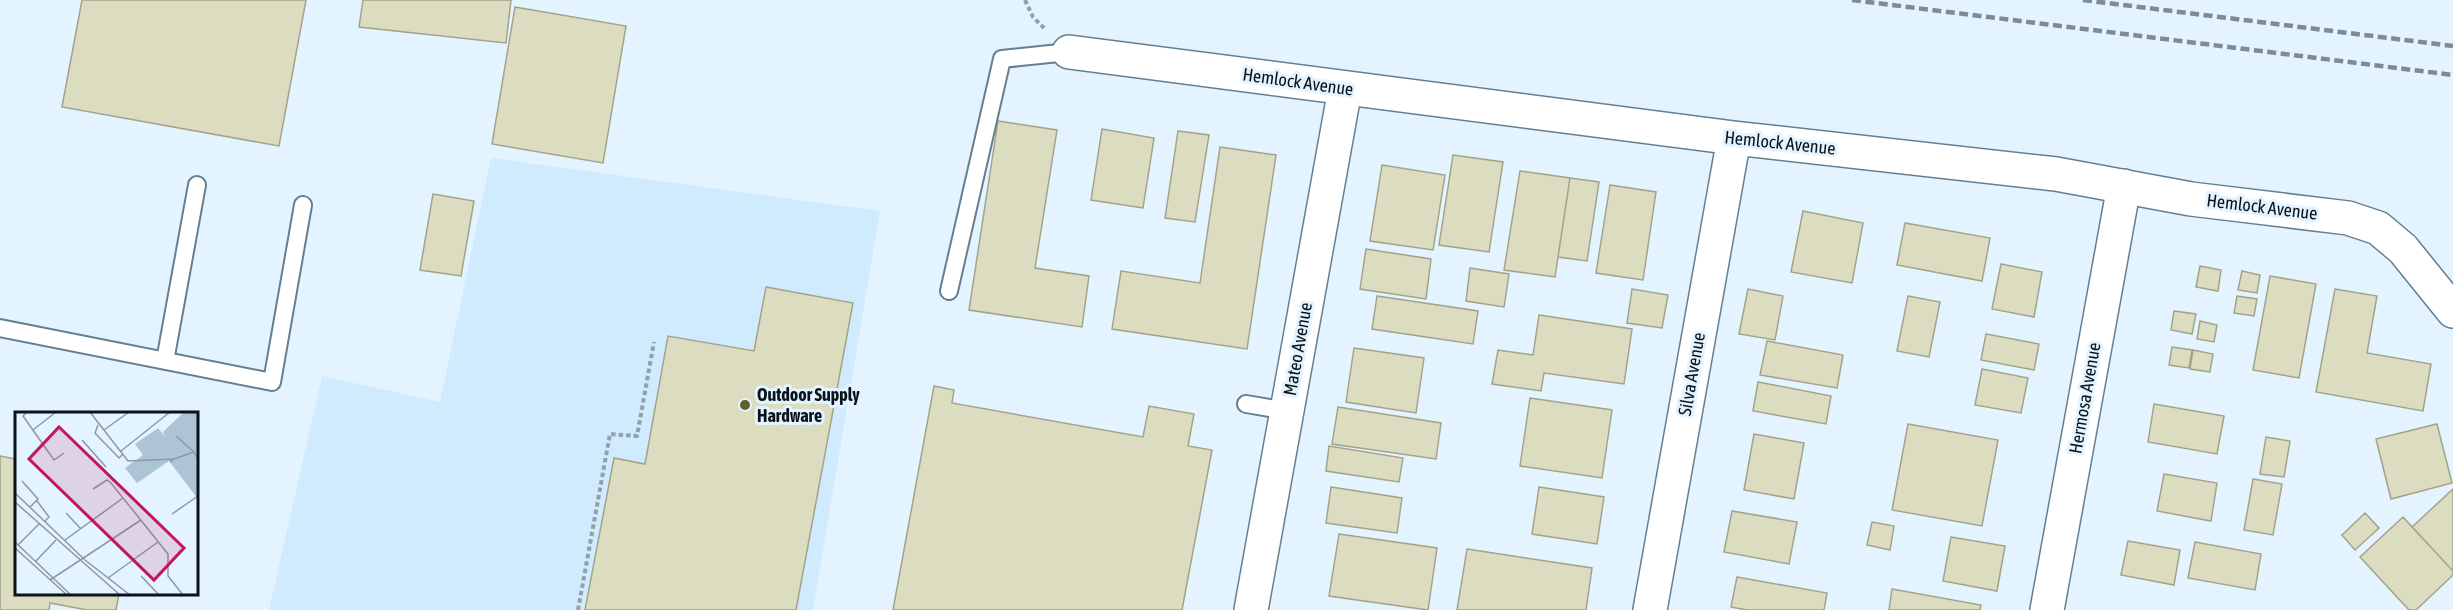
<svg xmlns="http://www.w3.org/2000/svg" width="2453" height="610" viewBox="0 0 2453 610" font-family="'Asap Condensed',sans-serif">
  <rect width="100%" height="100%" fill="#e3f3ff"/>
  <!-- built -->
  <path fill="#d0ebfe" d="M491,158L880,211L813,610H269L322,376L440,402Z"/>
  <!-- building -->
  <path fill="#dcddc0" stroke="#a3a388" stroke-width="1.5" d="M82,0H306L279,146L62,107Z
    M363,0H511L506,43L359,27Z
    M515,7L626,26L603,163L492,144Z
    M998,121L1057,130L1035,268L1089,276L1082,327L969,310Z
    M1102,129L1154,138L1143,208L1091,200Z
    M1178,131L1209,135L1195,222L1165,218Z
    M1220,147L1276,155L1247,349L1112,329L1121,271L1200,283Z
    M1453,155L1503,162L1489,252L1439,245Z
    M1382,165L1445,175L1433,250L1370,241Z
    M1520,171L1570,178L1555,277L1504,270Z
    M1570,178L1599,182L1587,261L1558,257Z
    M1610,185L1656,192L1643,280L1596,273Z
    M433,194L474,201L461,276L420,270Z
    M1803,211L1863,223L1852,283L1791,272Z
    M1905,223L1990,238L1982,281L1897,265Z
    M1366,249L1431,259L1426,299L1360,289Z
    M2001,264L2042,272L2034,317L1992,309Z
    M2200,266L2221,270L2218,291L2196,287Z
    M1470,268L1509,274L1504,307L1466,301Z
    M2242,271L2260,275L2257,293L2238,290Z
    M2270,276L2316,284L2299,378L2253,370Z
    M766,287L853,303L796,610H585L614,458L645,464L668,336L754,351Z
    M1632,289L1668,295L1662,328L1627,323Z
    M1748,289L1783,296L1775,340L1739,334Z
    M2335,289L2377,296L2367,353L2431,364L2423,411L2316,392Z
    M1377,296L1478,311L1473,344L1372,329Z
    M1908,296L1940,302L1929,357L1897,351Z
    M2237,296L2257,299L2254,316L2234,313Z
    M2174,311L2196,314L2192,334L2171,330Z
    M1539,315L1632,329L1624,384L1544,373L1541,391L1492,384L1498,350L1533,355Z
    M2200,321L2217,325L2214,342L2197,339Z
    M1986,334L2039,344L2034,370L1981,360Z
    M1767,341L1843,355L1837,388L1760,375Z
    M2172,347L2192,350L2189,368L2169,365Z
    M1354,348L1424,358L1416,413L1346,402Z
    M2193,350L2213,354L2210,372L2190,369Z
    M1982,369L2028,378L2021,413L1975,405Z
    M1758,382L1831,396L1826,424L1753,411Z
    M934,386L954,390L952,403L1143,437L1149,406L1194,414L1188,446L1212,450L1182,610H893Z
    M1530,398L1612,410L1602,478L1520,466Z
    M2154,404L2224,416L2217,454L2148,442Z
    M1338,407L1441,423L1436,459L1332,444Z
    M1908,424L1998,440L1982,526L1892,510Z
    M2437,424L2452,483L2391,499L2376,439Z
    M1754,434L1804,443L1794,499L1744,490Z
    M2266,437L2290,441L2284,477L2260,474Z
    M1329,446L1403,458L1399,482L1326,471Z
    M0,456L16,459V594H119L116,610H87L50,603L49,610H0Z
    M2164,474L2217,483L2211,521L2157,511Z
    M2253,479L2282,484L2273,535L2244,530Z
    M1331,487L1402,498L1397,533L1326,523Z
    M1539,487L1604,497L1597,544L1532,534Z
    M2453,489V571L2412,527Z
    M1732,511L1797,522L1789,564L1724,552Z
    M2365,513L2379,528L2355,550L2342,535Z
    M2403,517L2453,571V575L2416,610H2409L2360,557Z
    M1872,522L1894,526L1890,550L1867,545Z
    M1339,534L1437,548L1428,610L1329,596Z
    M1951,537L2005,546L1997,591L1943,581Z
    M2128,541L2180,550L2174,585L2121,575Z
    M2195,542L2261,554L2255,590L2188,578Z
    M1467,549L1592,568L1586,610H1457Z
    M1737,577L1827,593L1824,610H1747L1731,607Z
    M1892,589L1981,605L1980,610H1889Z"/>
  <g fill="none" stroke-linecap="round" stroke-linejoin="round">
    <!-- lane casing -->
    <g stroke="#667f90" stroke-width="20">
      <path id="lane" d="M949,291L1002,59L1069,52
        M0,328L272,382L303,205
        M165,361L197,185
        M1246,404L1287,411"/>
    </g>
    <!-- street casing -->
    <g stroke="#667f90" stroke-width="36">
      <path id="street" d="M1069,52L1734,138L2056,174L2191,199L2348,218L2378,228L2403,249L2453,311
        M1251,610L1345,89
        M1650,610L1734,138
        M2047,610L2124,186"/>
    </g>
    <!-- path -->
    <path stroke="#92a0a9" stroke-width="4" stroke-dasharray="4.5 3" stroke-linecap="butt" d="M1025,0L1033,17L1045,29
      M578,610L610,434L637,436L654,342"/>
    <!-- lane -->
    <use href="#lane" stroke="#fff" stroke-width="16"/>
    <!-- street -->
    <use href="#street" stroke="#fff" stroke-width="33"/>
    <!-- rail -->
    <path stroke="#7e8b94" stroke-width="4.5" stroke-dasharray="9 4.5" stroke-linecap="butt" d="M1852,0L2453,75
      M2083,0L2453,46"/>
  </g>
  <!-- markers -->
  <circle fill="#605f2c" stroke="#e3f3ff" stroke-width="2" cx="745" cy="405" r="6"/>
  <g text-anchor="middle" stroke-width="6" stroke-linejoin="round" paint-order="stroke">
    <!-- street labels -->
    <g font-size="18" fill="#091319" stroke="#e3f3ff">
      <text transform="translate(1298 82) rotate(8)" y="6">Hemlock Avenue</text>
      <text transform="translate(1780 143) rotate(6)" y="6">Hemlock Avenue</text>
      <text transform="translate(2262 207) rotate(7)" y="6">Hemlock Avenue</text>
      <text transform="translate(1298 349) rotate(-80)" y="6">Mateo Avenue</text>
      <text transform="translate(1692 374) rotate(-80)" y="6">Silva Avenue</text>
      <text transform="translate(2085 398) rotate(-80)" y="6">Hermosa Avenue</text>
    </g>
    <!-- poi labels -->
    <g font-size="18" font-weight="bold" fill="#091319" stroke="#e3f3ff" text-anchor="start">
      <text x="757" y="401">Outdoor Supply<tspan x="757" dy="21">Hardware</tspan></text>
    </g>
  </g>
  <!-- overview -->
  <g transform="translate(15 412)">
    <rect width="183" height="183" fill="#e3f3ff"/>
    <path d="M169,0H183V87L154,49L122,71L110,56L128,43L120,32L143,16L151,26L148,20Z" fill="#acc4d4"/>
    <path fill="none" stroke="#8c99a3" stroke-width="1.5" d="M12,0L8,4L39,48L49,41M75,0L113,49L159,47L155,50M83,13L80,21L104,46L108,42M18,18L41,0M89,18L114,0M161,24L179,40M67,28L91,55M106,39L155,0M159,47L179,40L183,47M7,69L23,87L15,95M78,77L92,68L96,71L153,142V164L168,183M0,81L70,148L115,183M22,89L34,105L30,109M0,90L105,183M51,101L66,117M157,102L183,84M50,128L108,86M0,130L56,183M3,133L24,112M0,136L52,183M21,149L41,128M126,164L144,183M93,166L143,130M35,168L126,108"/>
    <path fill="#c2185b" fill-opacity="0.15" stroke="#c2185b" stroke-width="3" d="M44,15L169,136L139,168L14,47Z"/>
    <rect width="183" height="183" fill="none" stroke="#091319" stroke-width="3"/>
  </g>
</svg>
